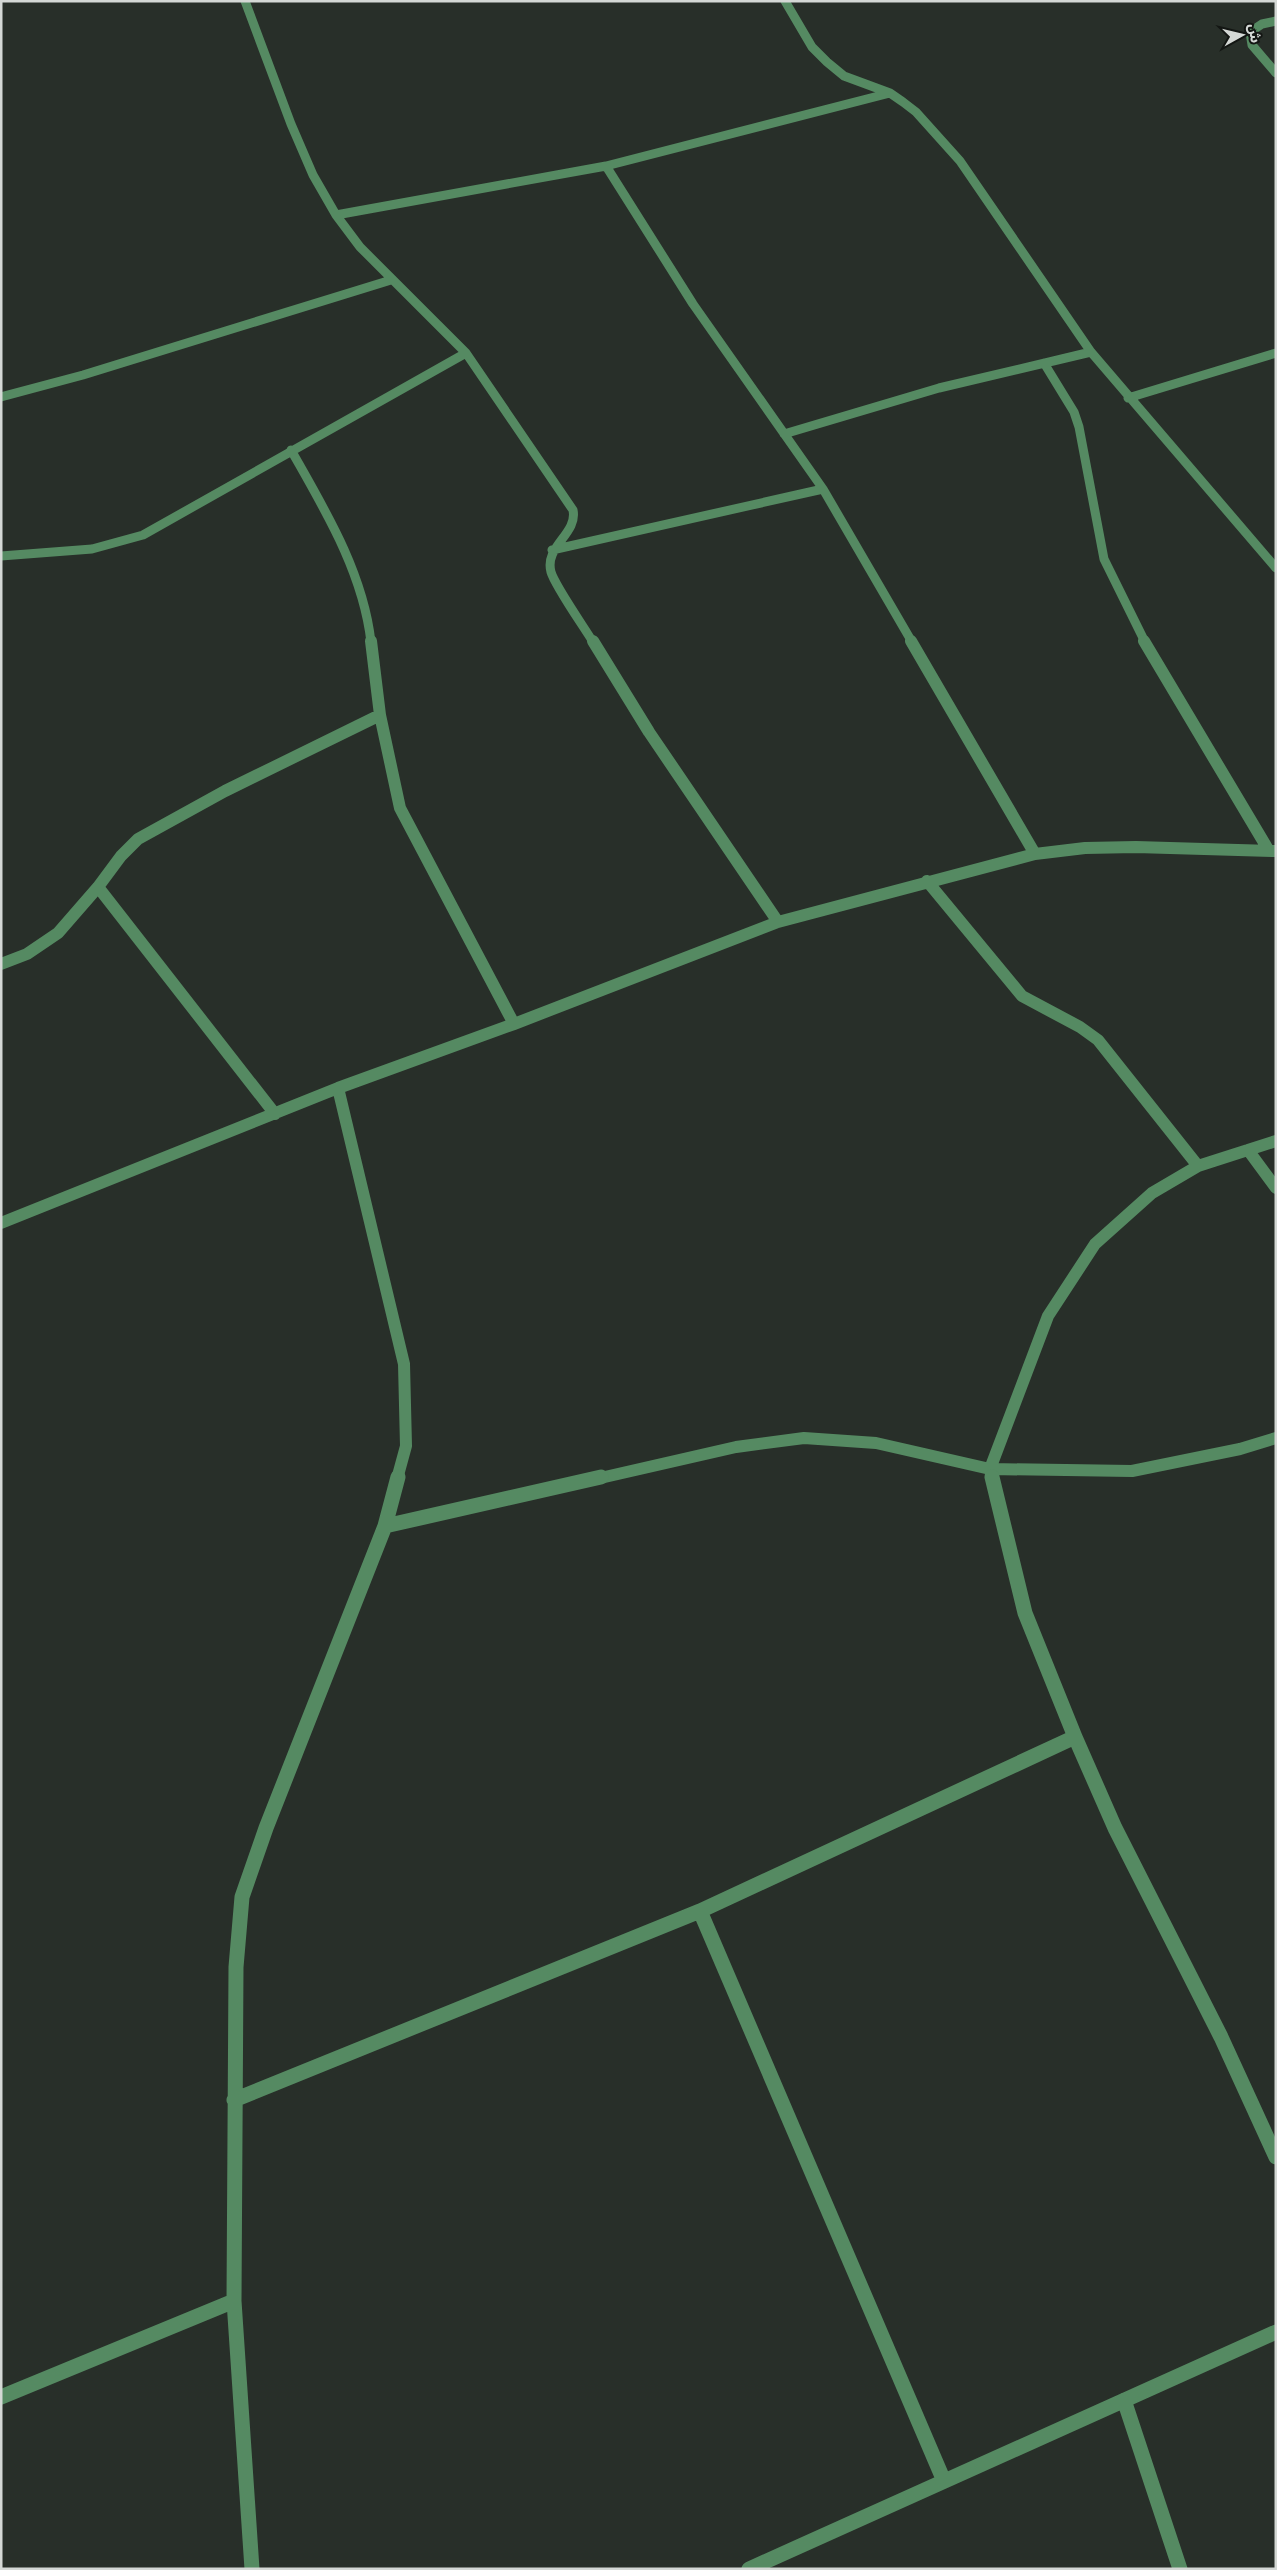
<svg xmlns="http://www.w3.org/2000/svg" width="1277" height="2570" viewBox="0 0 1277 2570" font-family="'Work Sans','Noto Sans Arabic',sans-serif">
  <rect width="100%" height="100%" fill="#282f29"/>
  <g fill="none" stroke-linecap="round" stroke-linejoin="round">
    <!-- minor-far2 -->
    <path stroke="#558a62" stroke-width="9" d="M245,1L291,124L313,175L336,215L360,247L466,353L573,510C578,534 544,546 551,572C555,586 584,627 593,642
      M785,1L812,47L827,62L844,76L890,93L903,102L916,112L960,161L1091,352L1276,568
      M1276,21L1262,24L1250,32L1252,45L1276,73
      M606,166L693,304L823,489L912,642
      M336,215L606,166L890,93
      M1044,363L1074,412L1079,427L1104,559L1145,642
      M1,397L83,375L391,280
      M1128,398L1276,353
      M784,434L939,388L1091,352
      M291,450C325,510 363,572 371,642
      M552,550L823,489
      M1,556L92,549L143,535L466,353"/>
    <!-- minor-far1 -->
    <path stroke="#558a62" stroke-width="12" d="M371,641L380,715L400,808L514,1024
      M593,641L649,732L778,922
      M911,641L1035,854
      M1144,641L1269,851
      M927,881L1022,996L1080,1027L1098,1040L1198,1166
      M98,887L275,1114
      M1,964L27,954L58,933L98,887L121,856L138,839L225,791L380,715
      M338,1088L404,1364L406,1446L397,1479
      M1248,1150L1276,1188
      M1,1223L338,1088L514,1024L778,922L1035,854L1085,848L1136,847L1276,851
      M596,1479L736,1447L804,1438L876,1443L990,1469L1132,1471L1240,1449L1276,1438
      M992,1479L990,1469L1048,1316L1095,1244L1152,1193L1198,1166L1276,1141"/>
    <!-- minor -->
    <path stroke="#558a62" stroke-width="15" d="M992,1477L1025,1613L1075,1737L1115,1828L1221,2037L1276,2157
      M385,1526L601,1477
      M700,1911L944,2481
      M234,2100L700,1911L1075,1737
      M1,2397L234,2301
      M1124,2400L1180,2569
      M252,2569L234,2301L236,1967L242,1897L266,1828L385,1526L398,1477
      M749,2569L1276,2332"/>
  </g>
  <!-- border -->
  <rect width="1277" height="2570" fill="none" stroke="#d4d8d5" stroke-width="5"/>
  <!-- north arrow -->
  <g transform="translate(1242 35) rotate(82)" stroke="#131613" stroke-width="4" paint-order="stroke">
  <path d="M0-4L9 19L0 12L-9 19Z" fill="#d4d8d5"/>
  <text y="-8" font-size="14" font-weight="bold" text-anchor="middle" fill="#d4d8d5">ش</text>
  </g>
</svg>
